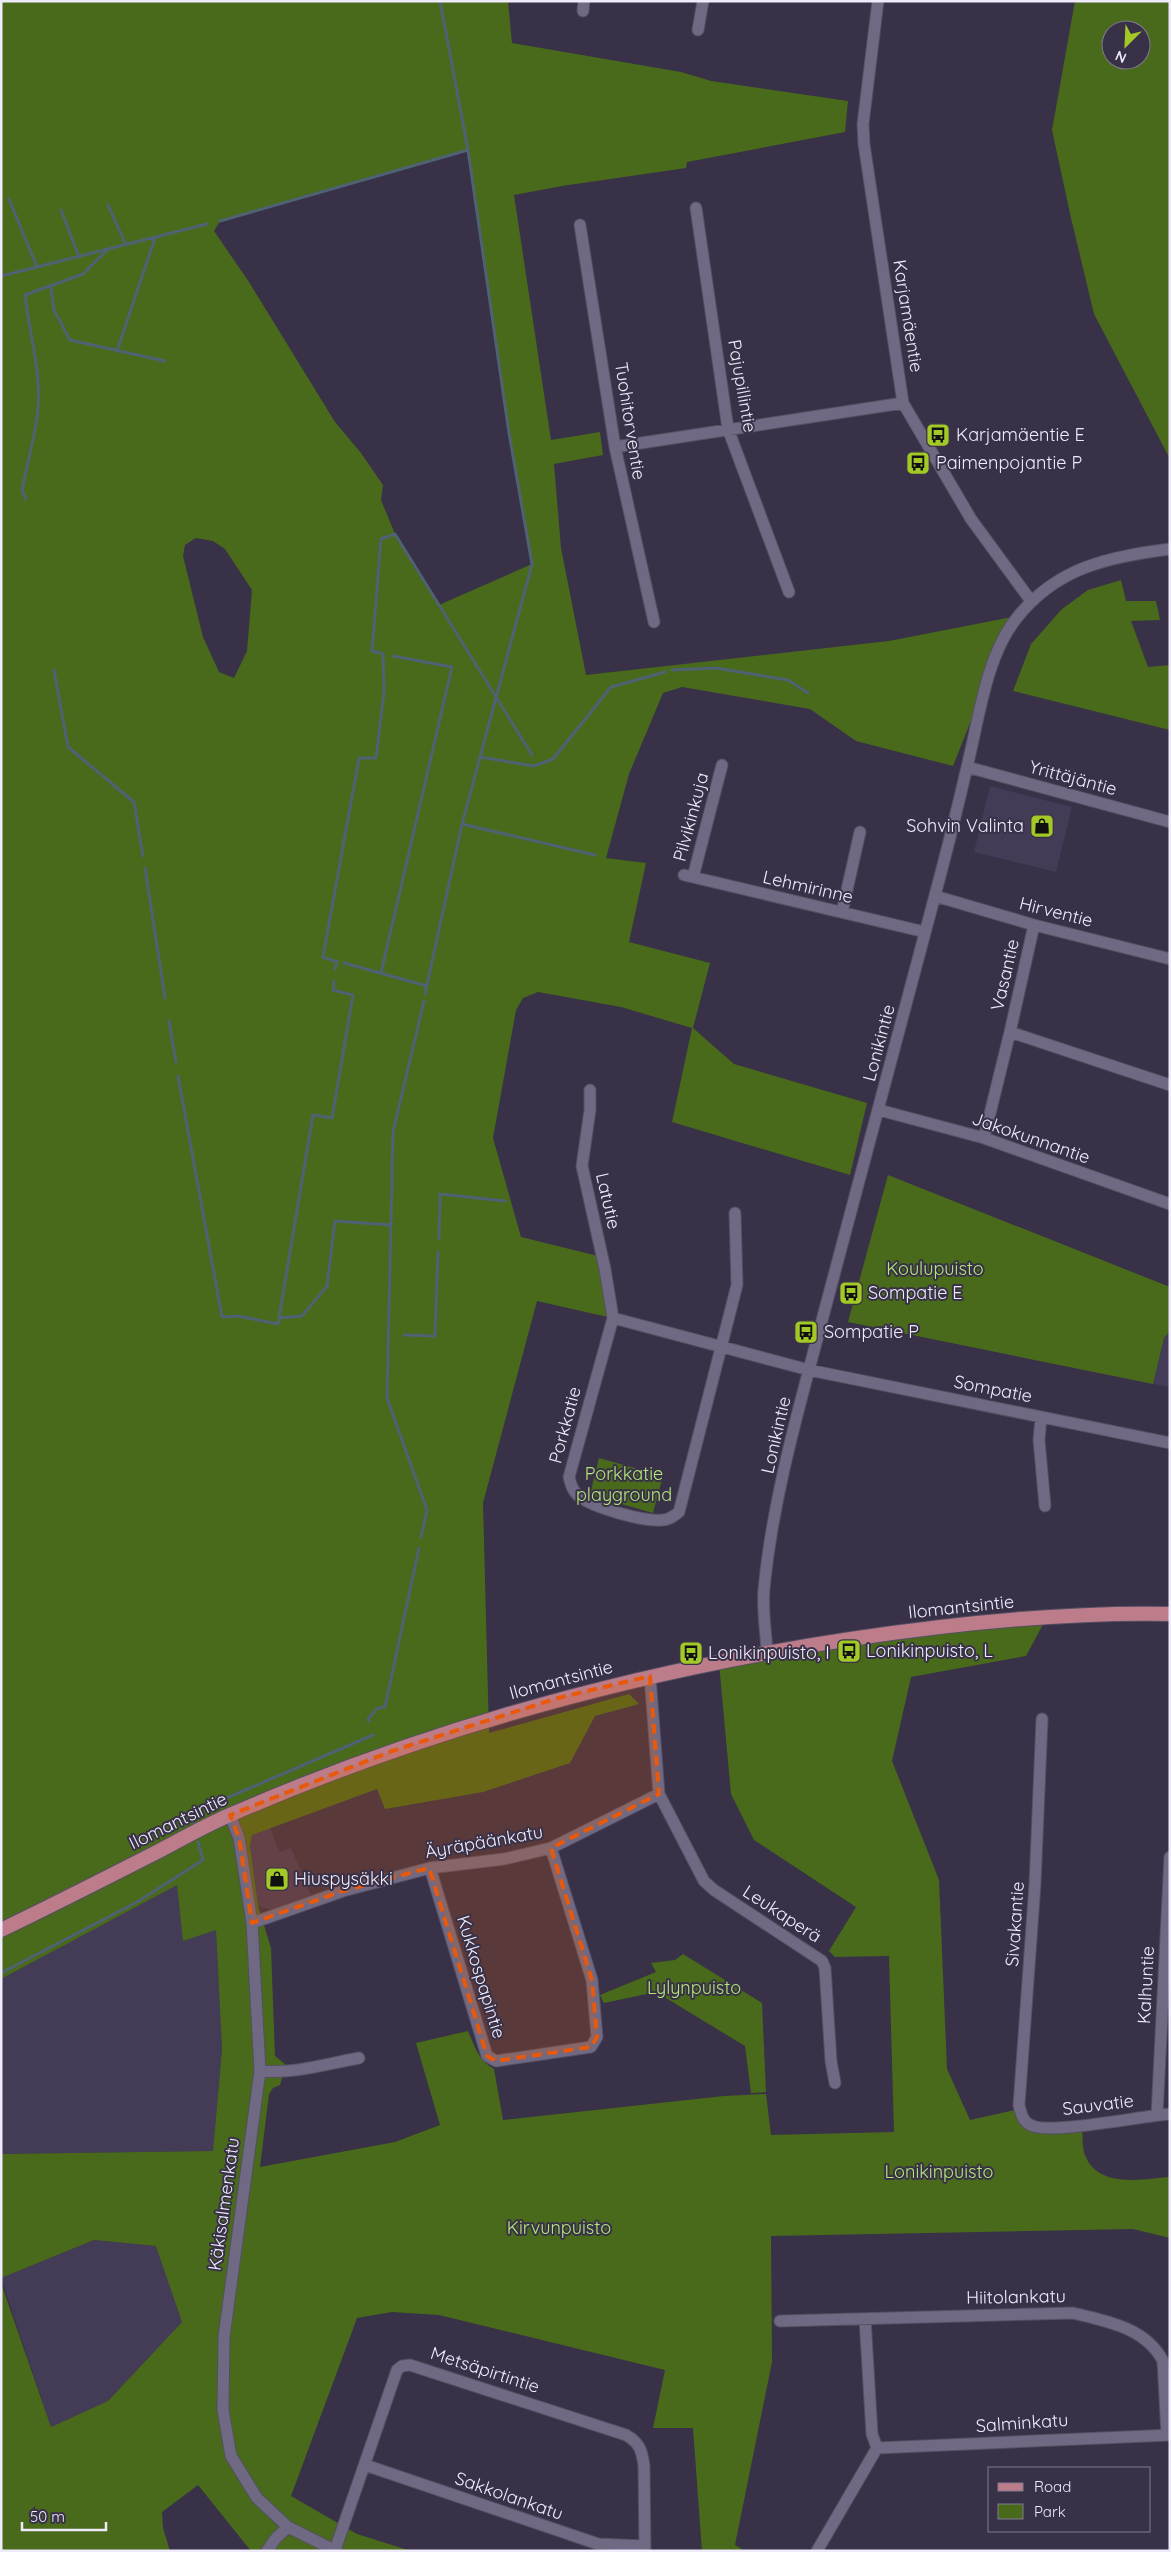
<svg xmlns="http://www.w3.org/2000/svg" width="1171" height="2552" viewBox="0 0 1171 2552" font-family="Quicksand,sans-serif">
  <rect width="100%" height="100%" fill="#383148"/>
  <!-- built -->
  <path fill="#443b57" d="M990,786L1072,807L1056,872L974,852Z
    M1170,1331V1387L1153,1384L1164,1338Z
    M270,1827L279,1852L291,1848L311,1895L272,1910L258,1906L255,1899L250,1846L252,1835Z
    M177,1884L216,1929L222,2049L213,2151L1,2154V1979Z
    M94,2240L157,2246L182,2322L108,2401L51,2427L1,2278Z"/>
  <!-- green -->
  <path fill="#496a1a" fill-rule="evenodd" d="M1,1H508L512,43L681,72L711,81L848,101L845,132L687,162L686,168L562,186L514,195L551,440L600,432L603,455L554,464L561,548L586,675L889,641L1012,617L953,766L856,741L810,709L682,687L663,693L629,774L606,858L646,863L629,942L710,963L693,1028L734,1064L867,1103L850,1175L672,1122L692,1028L621,1007L538,992L523,998L516,1010L493,1138L521,1237L602,1257L612,1318L537,1301L483,1503L489,1733L629,1694L639,1704L595,1716L570,1763L483,1792L385,1809L377,1789L252,1835L250,1846L258,1906L271,1948L275,2056L286,2065L280,2085L273,2088L269,2094L260,2167L395,2142L440,2125L416,2043L468,2031C475,2047 479,2061 494,2069L503,2120L724,2096L766,2094L771,2135L894,2132L889,1956L835,1957L829,1951L856,1907L754,1840L731,1794L719,1663L1048,1615L1026,1656L911,1677L892,1761L939,1880L947,2069L970,2120L1015,2110L1023,2124L1082,2128C1083,2137 1082,2148 1085,2155C1098,2189 1142,2179 1170,2177V2238L1133,2229L771,2236L772,2362L735,2545L745,2551H702L693,2428H653L665,2370L439,2315L392,2312L357,2318L291,2496L357,2534L411,2551H251L198,2485L162,2512L163,2528L170,2551H1V2283L51,2427L108,2401L182,2322L156,2246L94,2240L1,2278V2154L213,2151L222,2049L216,1930L183,1941L177,1885L1,1979ZM468,150L509,433L532,564L439,605L395,534L381,500L383,485L361,453L335,422L249,282L214,231L220,221ZM196,538L213,541L225,549L252,590L247,651L234,678L219,672L203,637L183,556L185,545Z
    M1075,1H1170V459L1094,314L1071,218L1052,130ZM1111,30H1141V60H1111Z
    M1121,580L1126,601H1156L1160,620L1131,621L1148,667L1170,665V730L1013,691L1031,644L1062,609L1088,590Z
    M888,1175L1170,1287V1331L1164,1338L1153,1384L848,1322Z
    M599,1458L663,1476L653,1513L590,1495Z
    M683,1954L762,2003L766,2092L751,2093L745,2046L656,1992L604,2003L600,1995L656,1972L651,1963L675,1960Z"/>
  <g fill="none" stroke-linecap="round" stroke-linejoin="round">
    <!-- stream -->
    <path stroke="#4f6273" stroke-width="3" d="M9,199L37,267
      M108,205L126,245
      M61,210L79,257
      M220,221L468,150
      M1,276L207,224
      M51,287L54,310L70,340L165,361
      M117,351L155,238
      M26,499L22,491C27,463 36,434 38,407C41,369 29,332 25,295L83,274L108,249
      M381,653L372,651L381,539L395,534L532,755
      M54,670L68,747L134,802L143,856
      M672,670L716,668L788,680L808,693
      M480,757L534,766L553,759L611,687L665,672
      M462,824L595,855
      M145,868L165,998
      M337,962L323,957L359,758H376L384,692L383,654L381,653
      M344,963L427,986
      M335,969L337,961
      M381,973L452,667L393,656
      M425,994L462,824L532,564L509,433L468,150L440,1
      M169,1021L176,1062
      M178,1076L222,1317L238,1316L278,1324L279,1318L302,1316L327,1286L335,1221L391,1225
      M439,1239L440,1194L505,1201
      M279,1318L313,1115L332,1118L353,995L333,990L334,981
      M404,1335L435,1336L438,1252
      M421,1537L427,1510L387,1398L393,1132L424,1001
      M369,1721L368,1719L378,1708L385,1707L419,1548
      M213,1804L373,1735
      M193,1822L190,1814L196,1811
      M1,1973L137,1902L203,1860L198,1842"/>
    <!-- minor casing -->
    <g stroke="#554f63" stroke-width="13">
      <path id="minor" d="M878,1L863,124L864,144L903,403L971,519L1031,601
        M583,11L584,1
        M698,30L703,1
        M696,208L728,429L789,592
        M580,225L615,447L654,622
        M615,447L903,403
        M967,767L1170,822
        M684,875L925,932
        M693,877L722,765
        M935,896L1034,925L1170,959
        M842,912L860,832
        M1010,1032L1034,925
        M590,1090V1110L582,1166L605,1269L613,1318L569,1477C571,1485 573,1492 580,1497C594,1508 645,1522 662,1520C669,1520 674,1516 679,1512L737,1285L735,1213
        M879,1110L984,1138L1170,1204
        M984,1138L1010,1032L1170,1085
        M613,1318L809,1370L1170,1443
        M1041,1417L1039,1440L1045,1506
        M767,1652C766,1631 762,1610 764,1589C773,1495 801,1401 825,1309C861,1172 898,1036 934,899C947,851 959,802 970,754C980,711 988,654 1016,619C1056,567 1109,557 1170,549
        M1042,1719L1035,1884L1019,2105C1021,2114 1023,2123 1033,2126C1053,2134 1142,2116 1170,2114
        M659,1794L704,1881L714,1890L822,1961L825,1968L831,2061L835,2083
        M230,1815L239,1838L252,1923L260,2071L224,2337L223,2410L231,2456L257,2498L288,2527L336,2551
        M430,1868L487,2056L496,2061L591,2047L597,2037L592,1980L551,1848
        M252,1923L343,1891L430,1868L504,1859L551,1848L659,1794L650,1676
        M260,2071C295,2074 325,2064 359,2058
        M1157,2115L1170,1857
        M780,2321L1073,2313C1107,2321 1146,2328 1163,2361L1167,2435
        M877,2448L1170,2435
        M365,2465L598,2544L645,2546
        M335,2550L397,2370L402,2366L410,2365L626,2435C640,2443 642,2451 644,2466L645,2551
        M267,2551L276,2538L288,2527
        M817,2551L877,2448L872,2434L865,2319"/>
    </g>
    <!-- major casing -->
    <g stroke="#554f63" stroke-width="16">
      <path id="major" d="M1,1930C53,1905 104,1879 155,1853C180,1840 206,1825 232,1814C430,1728 638,1671 851,1639C956,1623 1063,1612 1170,1614"/>
    </g>
    <!-- minor -->
    <use href="#minor" stroke="#706983" stroke-width="11"/>
    <!-- major -->
    <use href="#major" stroke="#bc7c8a" stroke-width="14"/>
  </g>
  <!-- marked area -->
  <path fill="#e8590c" fill-opacity="0.2" stroke="#e8590c" stroke-width="4" stroke-dasharray="10 6" stroke-linejoin="round" d="M650,1676L659,1794L551,1848L592,1980L597,2037L591,2047L496,2061L487,2056L429,1868L343,1891L252,1923L239,1838L230,1815L392,1751L558,1698Z"/>
  <!-- icons -->
  <defs>
    <g id="bus-square" transform="scale(1.25)"><rect x="-9" y="-9" width="18" height="18" rx="4" fill="#a3c927" stroke="#383148"/><path d="M-5-6H5V4H4V6H2V4H-2V6H-4V4H-5ZM-3.5-4V0h7V-4ZM-3.5 1.2v1.5H-2V1.2ZM2 1.2v1.5H3.5V1.2Z" fill="#111"/></g>
    <g id="shop-square" transform="scale(1.25)"><rect x="-9" y="-9" width="18" height="18" rx="4" fill="#a3c927" stroke="#383148"/><path d="M-5-2.5h2.3a2.7 3.5 0 0 1 5.4 0H5L5.5 6h-11ZM-1.5-2.5h3a1.5 2.3 0 0 0-3 0Z" fill="#111"/></g>
  </defs>
  <g fill-rule="evenodd">
    <use href="#bus-square" x="938" y="435"/>
    <use href="#bus-square" x="918" y="463"/>
    <use href="#shop-square" x="1042" y="826"/>
    <use href="#bus-square" x="851" y="1293"/>
    <use href="#bus-square" x="806" y="1332"/>
    <use href="#bus-square" x="849" y="1651"/>
    <use href="#bus-square" x="691" y="1653"/>
    <use href="#shop-square" x="277" y="1879"/>
  </g>
  <g text-anchor="middle" stroke-width="4" stroke-linejoin="round" paint-order="stroke">
    <!-- street labels -->
    <g font-size="18" fill="#efebfa" stroke="#383148">
      <text transform="translate(908 316) rotate(81)" y="6">Karjamäentie</text>
      <text transform="translate(742 386) rotate(80)" y="6">Pajupillintie</text>
      <text transform="translate(630 421) rotate(81)" y="6">Tuohitorventie</text>
      <text transform="translate(1073 778) rotate(15)" y="6">Yrittäjäntie</text>
      <text transform="translate(691 817) rotate(-75)" y="6">Pilvikinkuja</text>
      <text transform="translate(808 887) rotate(13)" y="6">Lehmirinne</text>
      <text transform="translate(1056 912) rotate(14)" y="6">Hirventie</text>
      <text transform="translate(1005 975) rotate(-77)" y="6">Vasantie</text>
      <text transform="translate(879 1043) rotate(-75)" y="6">Lonikintie</text>
      <text transform="translate(1031 1138) rotate(19)" y="6">Jakokunnantie</text>
      <text transform="translate(608 1201) rotate(77)" y="6">Latutie</text>
      <text transform="translate(993 1389) rotate(11)" y="6">Sompatie</text>
      <text transform="translate(565 1425) rotate(-75)" y="6">Porkkatie</text>
      <text transform="translate(776 1435) rotate(-77)" y="6">Lonikintie</text>
      <text transform="translate(961 1607) rotate(-6)" y="6">Ilomantsintie</text>
      <text transform="translate(561 1680) rotate(-15)" y="6">Ilomantsintie</text>
      <text transform="translate(178 1821) rotate(-26)" y="6">Ilomantsintie</text>
      <text transform="translate(484 1842) rotate(-10)" y="6">Äyräpäänkatu</text>
      <text transform="translate(782 1914) rotate(33)" y="6">Leukaperä</text>
      <text transform="translate(1015 1924) rotate(-86)" y="6">Sivakantie</text>
      <text transform="translate(481 1977) rotate(73)" y="6">Kukkospapintie</text>
      <text transform="translate(1146 1985) rotate(-87)" y="6">Kalhuntie</text>
      <text transform="translate(1098 2105) rotate(-7)" y="6">Sauvatie</text>
      <text transform="translate(224 2204) rotate(-82)" y="6">Käkisalmenkatu</text>
      <text transform="translate(1016 2297) rotate(-1)" y="6">Hiitolankatu</text>
      <text transform="translate(485 2370) rotate(18)" y="6">Metsäpirtintie</text>
      <text transform="translate(1022 2423) rotate(-4)" y="6">Salminkatu</text>
      <text transform="translate(509 2496) rotate(19)" y="6">Sakkolankatu</text>
    </g>
    <!-- poi labels -->
    <g font-size="18" fill="#efebfa" stroke="#383148" text-anchor="start">
      <text x="956" y="441">Karjamäentie E</text>
      <text x="936" y="469">Paimenpojantie P</text>
      <text x="1024" y="832" text-anchor="end">Sohvin Valinta</text>
      <text x="868" y="1299">Sompatie E</text>
      <text x="824" y="1338">Sompatie P</text>
      <text x="866" y="1657">Lonikinpuisto, L</text>
      <text x="708" y="1659">Lonikinpuisto, I</text>
      <text x="294" y="1885">Hiuspysäkki</text>
    </g>
    <!-- park labels -->
    <g font-size="18" fill="#b4e678" stroke="#383148">
      <text x="935" y="1275">Koulupuisto</text>
      <text x="624" y="1480">Porkkatie<tspan x="624" dy="21">playground</tspan></text>
      <text x="694" y="1994">Lylynpuisto</text>
      <text x="939" y="2178">Lonikinpuisto</text>
      <text x="559" y="2234">Kirvunpuisto</text>
    </g>
  </g>
  <!-- border -->
  <rect width="1171" height="2552" fill="none" stroke="#efebfa" stroke-width="5"/>
  <!-- legend -->
  <rect x="988" y="2467" width="162" height="65" fill="#383148" stroke="#817b8f"/>
  <rect x="998" y="2483" width="25" height="8" fill="#bc7c8a" stroke="#817b8f"/>
  <text x="1034" y="2492" font-size="15" fill="#efebfa">Road</text>
  <rect x="998" y="2504" width="25" height="15" fill="#496a1a" stroke="#817b8f"/>
  <text x="1034" y="2517" font-size="15" fill="#efebfa">Park</text>
  <!-- north arrow -->
  <g transform="translate(1126 45) rotate(204)"><circle r="24" fill="#383148" stroke="#817b8f"/>
  <path d="M0-4L9 19L0 12L-9 19Z" fill="#a3c927"/>
  <text y="-8" font-size="14" font-weight="bold" text-anchor="middle" fill="#efebfa">N</text>
  </g>
  <!-- scale -->
  <path d="M22 2522v8h84v-8" fill="none" stroke="#efebfa" stroke-width="2.5"/>
  <text x="30" y="2522" font-size="15" fill="#efebfa" stroke="#383148" stroke-width="4" paint-order="stroke">50 m</text>
</svg>
